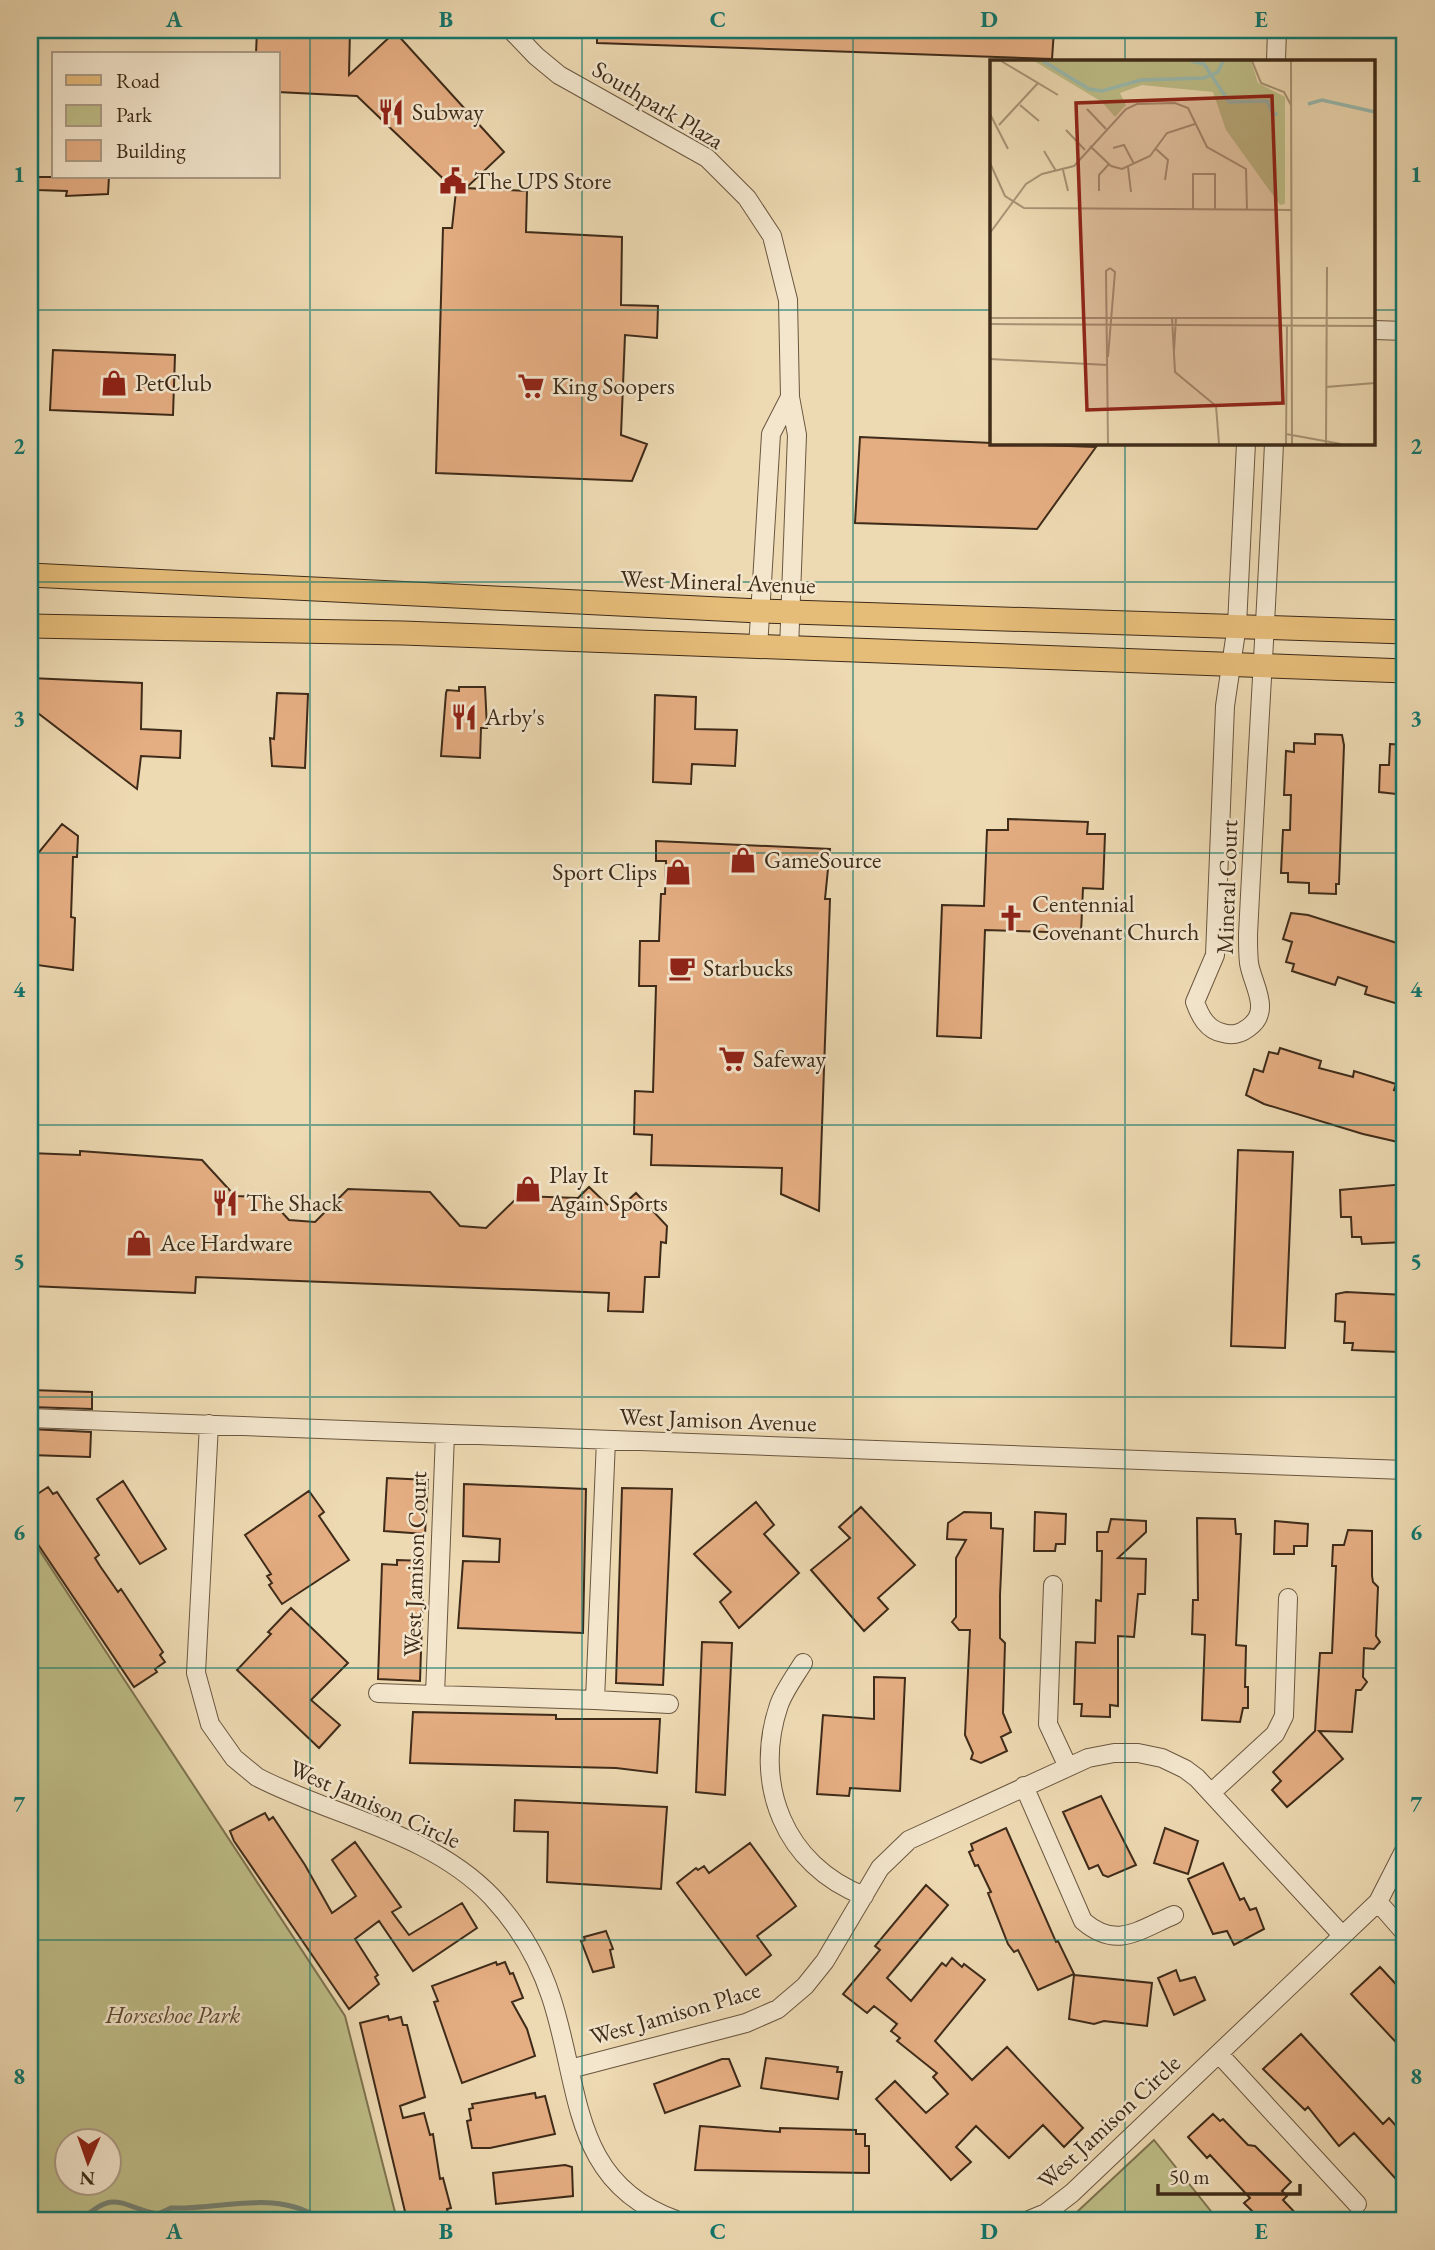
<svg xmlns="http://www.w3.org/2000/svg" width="1435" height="2250" viewBox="0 0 1435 2250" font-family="'EB Garamond',serif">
  <rect width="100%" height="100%" fill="#edd9b2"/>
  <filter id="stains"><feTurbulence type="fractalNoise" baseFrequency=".00286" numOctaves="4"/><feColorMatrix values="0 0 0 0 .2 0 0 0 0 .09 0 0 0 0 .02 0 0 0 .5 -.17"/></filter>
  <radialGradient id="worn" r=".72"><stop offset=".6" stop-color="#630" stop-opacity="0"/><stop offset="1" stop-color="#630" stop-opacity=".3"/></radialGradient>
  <!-- green -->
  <path fill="#bebe88" stroke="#7e7450" stroke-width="2" fill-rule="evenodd" d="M30,1536L345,2016L397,2220H30ZM66,2142H108V2184H66Z
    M1154,2140L1218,2220H1068L1078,2211Z"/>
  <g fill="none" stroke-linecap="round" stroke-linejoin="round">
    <!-- stream -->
    <path stroke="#758173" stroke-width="5" d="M30,2213L51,2220
      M82,2220C115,2188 121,2207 158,2214L171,2208C223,2210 276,2188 322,2220"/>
  </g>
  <!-- building -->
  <path fill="#e5ad82" stroke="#3e2b19" stroke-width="2" d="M257,30H350L349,75L395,32L504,152L466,188L527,191L526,232L622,237L621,305L658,306L657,338L625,335L621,435L647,444L632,481L436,473L443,228H452L456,191L357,96L278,92V54H256Z
    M597,30H1054L1052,59L597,43Z
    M37,177H109L108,194L66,196L67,191L37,190Z
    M53,350L175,355L173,415L50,410Z
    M860,437L992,443L1096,447L1037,529L855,523Z
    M30,678L142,683L141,729L181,731L180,758L141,756L137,789L30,707Z
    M459,687H485L487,728H481L480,758L441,756L446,693L447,690L459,691Z
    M277,693L308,694L305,768L272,766L270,738L274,739Z
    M655,695L696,697L695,729L737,730L735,766L692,764L691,784L653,782Z
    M1315,734L1342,735L1344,745L1339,884H1336V894L1309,893V883L1288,882V873H1281L1283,830H1290L1291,795H1284L1286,751L1294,752V743L1315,744Z
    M1390,744L1405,745V795L1379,792L1380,765H1389Z
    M1008,819L1088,822L1087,834H1105L1103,889L1083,888L1081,933L985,930L981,1038L937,1036L942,905L984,906L987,830H1008Z
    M62,824L78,836L77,857H73L71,917L75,918L73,970L30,964V863Z
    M656,841L830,849L825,899H830L819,1211L781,1194L782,1168L651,1165L652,1135L634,1134L635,1091L653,1092L656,986H639L640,941H659L661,894H665L666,861H656Z
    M1291,913L1308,915L1400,944L1398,949L1405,952V1006L1365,994L1367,987L1338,977L1335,985L1292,971L1294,964L1286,962L1292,942L1283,939Z
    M1280,1048L1321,1061L1319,1068L1353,1077L1354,1071L1396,1084L1394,1090L1403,1093L1396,1113L1405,1116L1398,1142L1363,1134L1264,1104L1246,1095L1254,1069L1263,1072L1269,1052L1278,1054Z
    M1238,1150L1293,1152L1285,1348L1231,1346Z
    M80,1151L202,1160L235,1196L268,1197L289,1220L315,1222L348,1189L430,1192L460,1226L486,1228L519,1196L578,1198L589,1187L615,1212L636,1193L667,1226L666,1243L661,1242L659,1277H645L643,1312L608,1311L609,1293L196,1277L195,1293L30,1286V1153L80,1155Z
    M1405,1184V1242L1362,1244L1361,1237H1352L1351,1217H1341L1340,1190Z
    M1346,1292L1405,1295V1341L1398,1344V1352L1352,1350L1353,1343H1344L1345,1322L1335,1321L1336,1294Z
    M30,1390L92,1392V1409L30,1407Z
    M30,1429L91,1432L90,1457L30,1455Z
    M387,1478L428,1480L425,1534L384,1531Z
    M123,1481L166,1549L140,1564L97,1499Z
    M464,1484L586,1489L583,1633L458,1628L463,1561L499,1562L500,1539L463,1536Z
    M48,1487L53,1494L57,1492L99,1555L95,1558L100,1566L118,1592L121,1589L163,1652L160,1655L165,1662L155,1669L157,1672L134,1687L35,1540L30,1544V1499Z
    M622,1488L672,1489L663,1685L616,1683Z
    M309,1491L324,1512L319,1516L349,1560L282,1604L269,1585L272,1583L267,1576L271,1574L245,1535Z
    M756,1502L774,1525L764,1534L799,1573L739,1628L720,1602L731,1592L694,1554Z
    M861,1507L915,1565L878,1598L888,1609L864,1631L811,1570L850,1538L839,1527Z
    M964,1512L991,1513V1528L1003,1529L1000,1595V1638L1005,1643L1003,1713L1011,1732L1001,1737L1007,1751L981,1763L971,1759L973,1753L965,1735L970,1630H959L952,1622L956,1617V1558L966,1540L947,1539L948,1523Z
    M1035,1512L1066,1514L1065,1544H1056L1055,1551H1034Z
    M1197,1518L1235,1519L1236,1534H1241L1236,1645L1246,1646L1245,1687H1248V1708H1243L1240,1722L1202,1720L1205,1635L1192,1634L1193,1600H1198Z
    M1111,1519L1146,1521V1532L1118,1558L1146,1559L1145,1594H1138L1134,1637L1118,1636V1706L1110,1705V1717L1081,1716L1082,1704H1074L1076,1642L1095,1643L1096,1600L1101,1601L1102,1551H1097V1532H1108Z
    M1275,1521L1308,1524L1307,1546H1294V1554H1274Z
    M1348,1530L1372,1531V1576L1373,1582L1378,1587L1376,1636L1380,1642L1374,1649L1364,1648L1363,1677L1367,1682L1361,1690H1356L1352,1732L1319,1731L1343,1759L1287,1807L1272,1790L1281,1781L1273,1772L1315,1731L1320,1653H1332L1336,1566H1332L1333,1545H1344Z
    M397,1560L424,1561L420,1681L378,1679L382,1564L397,1565Z
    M291,1608L348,1663L311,1700L340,1725L319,1748L237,1670L271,1634L268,1632Z
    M702,1642L732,1643L725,1795L696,1792Z
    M874,1677L905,1678L900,1791L850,1788L849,1796L817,1794L823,1715L874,1719Z
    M413,1712L556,1715V1719H660L657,1773L616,1768L410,1763Z
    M1101,1796L1136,1865L1108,1877L1103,1875L1098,1865L1089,1869L1063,1812Z
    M515,1800L667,1807L661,1889L547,1882L548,1832L514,1831Z
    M265,1813L269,1820L273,1817L305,1865L332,1913L356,1896L332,1860L355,1842L401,1907L392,1912L409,1935L462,1903L477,1928L413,1971L379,1921L355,1939L378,1975L375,1977L379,1984L349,2009L234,1841L230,1831Z
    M1006,1828L1056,1942L1058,1941L1074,1974L1038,1990L1018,1950L1014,1952L1008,1944L988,1893L991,1892L978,1865L975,1866L969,1852L973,1850L971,1844Z
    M1165,1828L1198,1841L1188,1874L1154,1863Z
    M750,1843L796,1906L757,1936L771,1955L746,1975L677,1883L696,1868L698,1870L704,1866L709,1873Z
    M1223,1863L1240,1900L1244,1898L1250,1910L1256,1908L1264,1929L1234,1945L1227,1931L1213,1934L1188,1879Z
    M926,1885L948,1905L887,1978L911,2001L942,1963L946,1966L952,1958L962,1967L964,1964L985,1980L935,2041L972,2080L1007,2047L1083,2128L1064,2147L1043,2125L1009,2158L976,2126L956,2147L971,2162L951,2180L876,2099L895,2081L926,2113L948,2094L933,2077L937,2073L897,2041L900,2038L891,2031L897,2024L874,2006L867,2013L843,1994L880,1950L875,1946Z
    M606,1931L613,1949L610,1950L614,1967L593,1972L581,1941L585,1940L584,1937Z
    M496,1962L497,1965L505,1962L510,1974L513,1973L523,1998L512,2002L527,2029L535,2056L462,2083L434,2002L438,2001L432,1986Z
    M1380,1967L1405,1994V2052L1351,1994Z
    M1176,1970L1180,1981L1195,1977L1205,2000L1174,2015L1158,1978Z
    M1074,1975L1152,1983L1147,2026L1104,2021L1094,2024L1069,2019Z
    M388,2016L389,2020L401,2017L403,2025H407L425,2097L400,2106L403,2118L424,2113L430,2135L433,2134L440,2179L443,2178L451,2208L447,2209L449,2217L407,2220L360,2023Z
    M1301,2034L1383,2124L1389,2118L1405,2136V2189L1354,2133L1339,2146L1308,2107L1305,2110L1263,2069Z
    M766,2058L838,2067L837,2072H842L838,2099L761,2088Z
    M722,2059H729L740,2086L665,2113L654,2084Z
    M535,2093L536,2098L545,2096L555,2134L490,2148H472L467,2121L471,2120L469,2109L473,2108L472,2104Z
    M1213,2114L1220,2121L1223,2119L1248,2145L1255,2146L1291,2182L1282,2191L1287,2196L1283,2200L1302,2220H1261L1244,2203L1250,2198L1210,2155L1207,2158L1188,2137Z
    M700,2126L780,2132V2128L856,2130V2134H865V2146H869V2173L695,2170Z
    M565,2165L572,2167L573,2196L496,2204L493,2173Z"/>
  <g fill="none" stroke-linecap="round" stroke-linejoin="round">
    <!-- minor casing -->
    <g stroke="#6a563f" stroke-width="20">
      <path id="minor" d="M511,30L536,56L559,75L707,158L747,198L772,236L788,300L790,397L797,435L789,649
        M1276,61L1277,30
        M1374,330L1405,331
        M1246,443L1237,625L1225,706L1215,955L1195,1002C1200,1016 1207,1030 1223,1033C1233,1036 1240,1034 1248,1028C1273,1011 1252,984 1249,963C1248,954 1248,944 1248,935C1256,771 1267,607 1274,443
        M758,648L771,434L790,397
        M30,1418L1405,1470
        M209,1424L196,1673L210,1724L234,1758L257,1777C334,1817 430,1832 492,1897C518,1925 539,1960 551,1997C581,2087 570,2183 676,2220
        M445,1434L435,1695L595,1700L606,1440
        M1053,1585L1048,1724L1068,1767
        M803,1663C795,1676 784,1691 779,1705C752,1784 785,1866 864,1896
        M378,1693L435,1695
        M595,1700L669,1704
        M1024,1786L1083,1921C1117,1950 1138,1930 1174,1915
        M1211,1793L1275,1734L1284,1716L1288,1598
        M1378,1902L1405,1933
        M1219,2054L1357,2204
        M570,2069L746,2023L778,2009L805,1986L825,1961L880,1868L909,1840L1088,1758L1114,1753H1138L1162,1758L1185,1769L1197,1778L1342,1935
        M1029,2220L1046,2213L1072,2193L1378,1902L1405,1849"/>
    </g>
    <!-- major casing -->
    <g stroke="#3e2b19" stroke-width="25">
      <path id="major" d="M30,575L759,611L1405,632
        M30,626L403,633L1405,671"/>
    </g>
    <!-- minor -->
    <use href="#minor" stroke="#f3e6cd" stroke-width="18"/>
    <!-- major -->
    <use href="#major" stroke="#e6bc79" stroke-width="23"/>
  </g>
  <!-- grid -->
  <path fill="none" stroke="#0f766e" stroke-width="2" stroke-opacity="0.55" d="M310,30V2220M582,30V2220M853,30V2220M1125,30V61M30,310H992M1374,310H1405M1125,443V2220M30,582H1405M30,853H1405M30,1125H1405M30,1397H1405M30,1668H1405M30,1940H1405"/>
  <!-- icons -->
  <defs>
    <g id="restaurant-bare" transform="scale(2.1)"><path d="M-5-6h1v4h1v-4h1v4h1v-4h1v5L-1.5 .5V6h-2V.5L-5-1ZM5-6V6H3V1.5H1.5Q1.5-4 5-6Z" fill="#8f2418" stroke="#f3e6cd" stroke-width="2.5" paint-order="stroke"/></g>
    <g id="civic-bare" transform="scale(2.1)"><path d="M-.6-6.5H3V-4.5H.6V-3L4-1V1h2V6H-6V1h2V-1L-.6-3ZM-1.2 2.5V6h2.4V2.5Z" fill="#8f2418" stroke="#f3e6cd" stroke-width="2.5" paint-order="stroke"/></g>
    <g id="shop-bare" transform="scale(2.1)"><path d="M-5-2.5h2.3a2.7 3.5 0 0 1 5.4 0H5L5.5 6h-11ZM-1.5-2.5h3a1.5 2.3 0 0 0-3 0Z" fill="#8f2418" stroke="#f3e6cd" stroke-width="2.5" paint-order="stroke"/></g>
    <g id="supermarket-bare" transform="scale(2.1)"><path d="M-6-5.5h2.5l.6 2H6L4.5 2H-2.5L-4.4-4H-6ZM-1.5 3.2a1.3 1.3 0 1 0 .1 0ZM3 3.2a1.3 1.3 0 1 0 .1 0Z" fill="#8f2418" stroke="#f3e6cd" stroke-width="2.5" paint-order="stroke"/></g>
    <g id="church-bare" transform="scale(2.1)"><path d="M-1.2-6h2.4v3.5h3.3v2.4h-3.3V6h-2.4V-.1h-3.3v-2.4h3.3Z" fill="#8f2418" stroke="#f3e6cd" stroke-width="2.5" paint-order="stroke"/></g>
    <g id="cafe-bare" transform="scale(2.1)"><path d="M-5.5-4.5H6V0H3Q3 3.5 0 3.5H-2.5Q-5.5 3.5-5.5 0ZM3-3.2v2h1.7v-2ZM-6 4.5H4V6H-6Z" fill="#8f2418" stroke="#f3e6cd" stroke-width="2.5" paint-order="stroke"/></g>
  </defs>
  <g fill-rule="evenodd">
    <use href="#restaurant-bare" x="391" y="112"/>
    <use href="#civic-bare" x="453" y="181"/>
    <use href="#shop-bare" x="114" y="383"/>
    <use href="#supermarket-bare" x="531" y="386"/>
    <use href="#restaurant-bare" x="464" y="717"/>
    <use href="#shop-bare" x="743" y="860"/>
    <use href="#shop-bare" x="678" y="872"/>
    <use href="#church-bare" x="1011" y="918"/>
    <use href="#cafe-bare" x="682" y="968"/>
    <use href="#supermarket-bare" x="732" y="1059"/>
    <use href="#shop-bare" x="528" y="1189"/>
    <use href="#restaurant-bare" x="225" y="1203"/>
    <use href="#shop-bare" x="139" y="1243"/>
  </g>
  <g text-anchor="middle" stroke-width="5" stroke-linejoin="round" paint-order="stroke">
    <!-- street labels -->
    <g font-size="24" fill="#3e2b19" stroke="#f3e6cd">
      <text transform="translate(658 105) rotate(31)" y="8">Southpark Plaza</text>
      <text transform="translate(718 582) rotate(2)" y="8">West Mineral Avenue</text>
      <text transform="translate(1227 887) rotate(-88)" y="8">Mineral Court</text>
      <text transform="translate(718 1420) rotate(2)" y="8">West Jamison Avenue</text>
      <text transform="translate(415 1564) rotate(-88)" y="8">West Jamison Court</text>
      <text transform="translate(375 1804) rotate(24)" y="8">West Jamison Circle</text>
      <text transform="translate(675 2013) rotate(-16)" y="8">West Jamison Place</text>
      <text transform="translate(1109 2122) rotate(-43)" y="8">West Jamison Circle</text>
    </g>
    <!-- poi labels -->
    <g font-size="24" fill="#3e2b19" stroke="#f3e6cd" text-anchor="start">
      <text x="412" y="120">Subway</text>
      <text x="474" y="189">The UPS Store</text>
      <text x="135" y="391">PetClub</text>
      <text x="552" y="394">King Soopers</text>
      <text x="485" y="725">Arby's</text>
      <text x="764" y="868">GameSource</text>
      <text x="657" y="880" text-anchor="end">Sport Clips</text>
      <text x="1032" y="912">Centennial<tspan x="1032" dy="28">Covenant Church</tspan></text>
      <text x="703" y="976">Starbucks</text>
      <text x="753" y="1067">Safeway</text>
      <text x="549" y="1183">Play It<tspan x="549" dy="28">Again Sports</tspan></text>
      <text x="246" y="1211">The Shack</text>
      <text x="160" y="1251">Ace Hardware</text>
    </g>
    <!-- park labels -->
    <g font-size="24" font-style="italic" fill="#58482f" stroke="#f3e6cd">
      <text x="173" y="2023">Horseshoe Park</text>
    </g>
  </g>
  <!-- overview -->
  <g transform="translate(990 60)">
    <rect width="385" height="385" fill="#edd9b2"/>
    <path d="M44,1H261L268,23L295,37V144L290,145L236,70L223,32L152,25L130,33L136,45L125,57L112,42Z" fill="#bebe88"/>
    <path fill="none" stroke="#99baaf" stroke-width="3.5" d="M53,1L99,29L112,31L151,20L214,18L228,12L233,1M201,1L214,4L239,42L277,41L283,54H288M318,44L332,40L385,52"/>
    <path fill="none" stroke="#a79375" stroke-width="2" d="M11,1L68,35M262,1L271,23L294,32L301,45M301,1L302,384M30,45L49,61M97,49L116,69M0,54L18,89M9,65L48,23M76,70L95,90M100,86L121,106L132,109L160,96L177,73L205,64M123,88L134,85L144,104M166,89L178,100L175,120M54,91L66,111M0,103L15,136L34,148L301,150M138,107L141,132M73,110L78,131M109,131V115L119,104M203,149V114H225V150M0,173L36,124L52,114L84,106L136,49L147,44L185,43L198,48L217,87L256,109L257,150M0,258H385M182,258L185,312L226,346L229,384M0,264L385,266M184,291L186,258M118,297L125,212L120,208M0,299L118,305M336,327L385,323M296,374L351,384M118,384L116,211L120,208M296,384L297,265M336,384L337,207"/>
    <path fill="#8f2418" fill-opacity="0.15" stroke="#8f2418" stroke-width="3.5" d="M282,36L293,343L97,350L86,43Z"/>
    <rect width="385" height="385" fill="none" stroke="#3e2b19" stroke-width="3.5"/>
  </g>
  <!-- margin -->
  <rect width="1435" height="2250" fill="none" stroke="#edd9b2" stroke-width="77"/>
  <!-- legend -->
  <rect x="52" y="52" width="228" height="126" fill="#f3e6cd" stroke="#ab9b85" stroke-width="2"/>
  <rect x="66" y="75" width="35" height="10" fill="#e6bc79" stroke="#ab9b85" stroke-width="2"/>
  <text x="116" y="88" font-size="21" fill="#3e2b19">Road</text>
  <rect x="66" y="105" width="35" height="21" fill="#bebe88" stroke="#ab9b85" stroke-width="2"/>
  <text x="116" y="122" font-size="21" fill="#3e2b19">Park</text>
  <rect x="66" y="140" width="35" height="21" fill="#e5ad82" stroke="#ab9b85" stroke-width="2"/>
  <text x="116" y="158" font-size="21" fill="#3e2b19">Building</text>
  <!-- north arrow -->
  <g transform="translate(88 2162) rotate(182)"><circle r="33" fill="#f3e6cd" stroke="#ab9b85" stroke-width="2"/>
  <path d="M0-5L12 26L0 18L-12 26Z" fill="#8f2418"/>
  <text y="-10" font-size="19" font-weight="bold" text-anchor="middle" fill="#3e2b19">N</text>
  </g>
  <!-- scale -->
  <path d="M1158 2184v10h142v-10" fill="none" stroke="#3e2b19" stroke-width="3.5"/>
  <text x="1169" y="2184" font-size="21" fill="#3e2b19" stroke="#f3e6cd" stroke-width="5" paint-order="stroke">50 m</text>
  <rect x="38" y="38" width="1358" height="2174" fill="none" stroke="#0f766e" stroke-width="2.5"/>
  <g font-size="23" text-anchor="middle" font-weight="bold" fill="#0f766e">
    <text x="174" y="27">A</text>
    <text x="446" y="27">B</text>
    <text x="718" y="27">C</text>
    <text x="989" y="27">D</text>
    <text x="1261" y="27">E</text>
    <text x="19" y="182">1</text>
    <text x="1416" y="182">1</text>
    <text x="19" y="454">2</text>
    <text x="1416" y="454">2</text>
    <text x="19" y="726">3</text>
    <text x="1416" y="726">3</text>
    <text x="19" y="997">4</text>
    <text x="1416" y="997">4</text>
    <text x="19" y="1269">5</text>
    <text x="1416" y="1269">5</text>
    <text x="19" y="1540">6</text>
    <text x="1416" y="1540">6</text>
    <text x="19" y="1812">7</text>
    <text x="1416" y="1812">7</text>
    <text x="19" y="2084">8</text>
    <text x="1416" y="2084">8</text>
    <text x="174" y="2239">A</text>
    <text x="446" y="2239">B</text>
    <text x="718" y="2239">C</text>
    <text x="989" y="2239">D</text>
    <text x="1261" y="2239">E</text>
  </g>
  <rect width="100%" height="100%" filter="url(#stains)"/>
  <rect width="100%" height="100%" fill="url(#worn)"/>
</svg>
